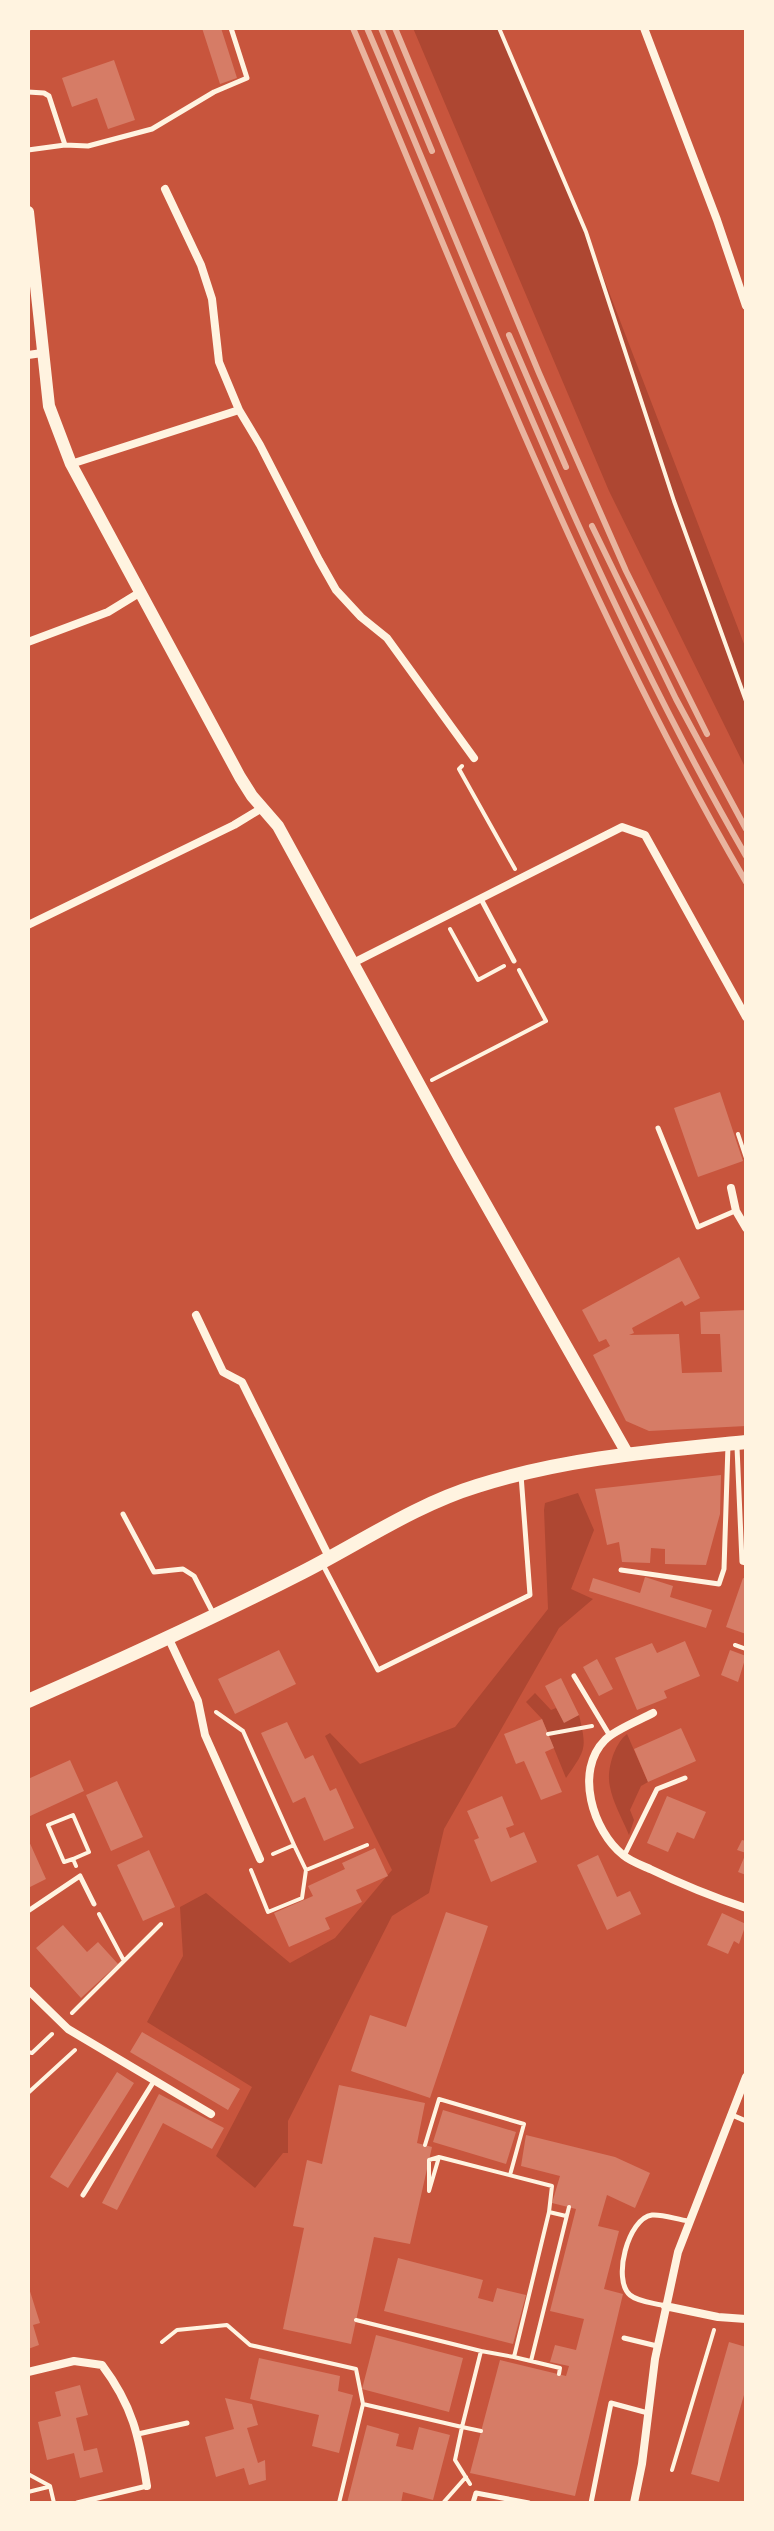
<svg xmlns="http://www.w3.org/2000/svg" width="774" height="2531" viewBox="0 0 774 2531" font-family="Karla,sans-serif">
  <rect width="100%" height="100%" fill="#c8553d"/>
  <!-- green -->
  <path fill="#ae4732" d="M413,28H499L586,232L746,649V769L609,491Z
    M578,1493L594,1530L571,1589L593,1599L559,1628L444,1829L429,1893L392,1916L288,2121V2153H283L255,2188L216,2156L252,2087L147,2022L183,1956L180,1907L206,1893L290,1963L335,1938L392,1870L325,1736L330,1733L360,1764L455,1727L548,1609L544,1510L545,1503Z
    M535,1693L551,1710L556,1708L564,1722L579,1715C587,1749 586,1749 566,1778L542,1719L526,1702Z
    M627,1734L648,1782L641,1786L630,1810L634,1820L629,1835C623,1820 613,1803 610,1787C606,1771 614,1744 627,1734Z"/>
  <!-- building -->
  <path fill="#d67c66" d="M202,28H221L237,78L220,84Z
    M114,60L135,120L108,129L97,98L72,107L62,78Z
    M720,1092L743,1161L698,1177L674,1108Z
    M679,1257L700,1298L685,1306L682,1301L632,1328L634,1333L629,1335L679,1334L682,1373L722,1372L720,1334H701L700,1312L746,1310V1426L649,1431L626,1421L593,1355L610,1346L606,1339L599,1342L582,1310Z
    M721,1475L720,1514L706,1565L665,1564V1549L651,1548L650,1563L622,1562L619,1542L607,1545L595,1489Z
    M645,1577L673,1586L670,1597L712,1610L706,1628L589,1591L593,1578L640,1593Z
    M743,1578L746,1579V1634L726,1627Z
    M685,1641L700,1676L664,1691L667,1698L637,1710L615,1658L652,1643L657,1653Z
    M279,1650L296,1684L235,1714L218,1679Z
    M730,1650L746,1656L738,1682L721,1675Z
    M597,1659L613,1689L599,1696L583,1667Z
    M561,1678L579,1715L564,1723L545,1686Z
    M542,1719L554,1748L545,1752L562,1792L541,1800L524,1761L516,1764L504,1734Z
    M287,1722L305,1759L313,1755L330,1791L336,1788L354,1828L324,1841L305,1797L293,1803L261,1733Z
    M681,1728L696,1761L648,1782L634,1749Z
    M70,1760L84,1791L28,1817V1779Z
    M117,1781L143,1837L111,1851L86,1795Z
    M502,1796L514,1825L506,1828L510,1838L524,1832L537,1862L491,1882L474,1840L479,1838L467,1811Z
    M667,1796L706,1812L694,1839L677,1832L668,1852L647,1843Z
    M28,1839L46,1879L28,1888Z
    M742,1840L746,1841V1875L738,1872L746,1853L737,1850Z
    M375,1848L388,1876L356,1890L362,1902L325,1918L330,1929L289,1947L274,1913L313,1896L308,1886L345,1869L342,1863Z
    M149,1850L175,1907L143,1921L117,1865Z
    M598,1855L617,1897L630,1891L641,1914L607,1930L577,1865Z
    M446,1912L488,1926L430,2098L351,2071L370,2015L406,2027Z
    M722,1913L746,1924L739,1944L734,1941L728,1954L707,1945Z
    M63,1925L87,1952L98,1942L118,1964L81,1998L36,1948Z
    M142,2032L240,2089L228,2110L130,2052Z
    M117,2072L134,2083L68,2188L50,2177Z
    M339,2085L425,2103L417,2143L432,2147L410,2244L374,2237L351,2344L283,2329L304,2228L293,2226L307,2160L322,2164Z
    M159,2094L224,2128L212,2149L163,2123L117,2210L102,2203Z
    M443,2110L516,2132L506,2164L433,2142Z
    M526,2135L615,2157L650,2173L635,2208L607,2195L598,2226L619,2231L604,2289L623,2294L575,2496L470,2473L500,2360L566,2376L569,2366L550,2362L555,2345L576,2350L584,2319L550,2311L576,2209L552,2203L560,2176L521,2166Z
    M398,2258L483,2280L478,2298L493,2302L497,2288L526,2295L513,2344L384,2311Z
    M28,2285L40,2323L33,2325L39,2345L28,2349Z
    M376,2335L463,2358L449,2412L362,2389Z
    M729,2342L746,2347V2388L719,2482L691,2474Z
    M259,2358L340,2376L338,2391L353,2395L339,2453L312,2446L319,2415L250,2399Z
    M80,2385L88,2415L76,2418L84,2451L97,2448L103,2472L80,2478L74,2453L47,2460L38,2422L61,2416L55,2392Z
    M225,2398L252,2404L258,2425L247,2428L258,2463L265,2460L266,2480L249,2485L244,2468L216,2477L205,2437L234,2429Z
    M367,2425L399,2434L396,2446L413,2450L419,2427L450,2435L433,2500L403,2492L401,2503H347Z"/>
  <g fill="none" stroke-linecap="round" stroke-linejoin="round">
    <!-- path -->
    <path stroke="#fff3e0" stroke-width="4" d="M499,28L586,232L674,501L746,701
      M462,766L459,769L515,869
      M450,929L478,980L504,966
      M432,1080L546,1021L519,970
      M738,1134L746,1158
      M735,1645L746,1649
      M216,1712L243,1731L294,1845
      M548,1734L592,1726
      M273,1854L294,1845L306,1870L367,1845
      M73,1859L89,1852L73,1815L48,1825L64,1862L73,1859L76,1866
      M251,1870L268,1912L302,1898L306,1870
      M99,1914L124,1961
      M72,2013L161,1924
      M28,2052L32,2053L52,2034
      M28,2093L75,2050
      M425,2145L439,2099L524,2124L510,2175
      M439,2157L429,2191V2160L439,2157L552,2186L549,2212L514,2357L481,2351
      M549,2212L566,2216
      M356,2320L481,2351L462,2427L481,2431
      M162,2342L177,2330L227,2325L250,2345L356,2369L363,2404L462,2427L455,2460L470,2484
      M514,2357L560,2368L559,2374
      M531,2361L569,2207
      M672,2470L714,2330
      M28,2474L50,2486L54,2503
      M28,2492L48,2487
      M339,2503L363,2404
      M443,2503L466,2477"/>
    <!-- service -->
    <path stroke="#fff3e0" stroke-width="5" d="M28,28H29
      M28,92L44,93L49,96L65,145
      M28,150L65,145L88,146L152,129L214,92L247,78L231,28
      M481,899L514,961
      M658,1128L698,1227L735,1211
      M737,1447L742,1562L746,1563
      M123,1514L154,1572L183,1569L194,1576L213,1613
      M322,1563L378,1670L530,1595L521,1475
      M621,1570L719,1584L724,1569L728,1445
      M574,1676L610,1736
      M624,1856L657,1789L685,1778
      M28,1911L80,1876L94,1904
      M732,2115L746,2121
      M83,2195L154,2081
      M665,2306C655,2303 638,2302 630,2295C612,2280 628,2218 652,2215C663,2214 678,2220 689,2221
      M624,2338L657,2346
      M138,2434L187,2423
      M77,2503L147,2486
      M473,2503L476,2493L529,2503
      M591,2503L611,2403L648,2413"/>
    <!-- minor -->
    <path stroke="#fff3e0" stroke-width="8" d="M644,28L717,220L746,306
      M165,189L201,265L212,299L219,362L239,410L260,445L319,560L336,590L361,617L387,638L474,758
      M28,355L42,353
      M71,464L239,410
      M28,642L108,612L139,593
      M28,925L234,825L262,808
      M353,963L622,827L645,835L746,1017
      M731,1188L736,1211L746,1228
      M196,1315L223,1372L242,1382L330,1559
      M168,1637L198,1701L205,1735L260,1859
      M653,1713C640,1720 614,1730 605,1740C574,1771 593,1831 623,1855C630,1861 641,1865 650,1869C681,1884 713,1897 746,1908
      M28,1990L68,2029L211,2114
      M665,2306L718,2317L746,2319
      M28,2372L74,2361L102,2365C133,2406 139,2437 147,2486
      M634,2503L642,2464L655,2359L678,2252L746,2077"/>
    <!-- tertiary -->
    <path stroke="#fff3e0" stroke-width="12" d="M28,212L49,406L71,464L240,777L252,796L278,826L459,1157L627,1453"/>
    <!-- secondary -->
    <path stroke="#fff3e0" stroke-width="14" d="M28,1701C121,1660 213,1618 303,1572C360,1543 415,1505 477,1486C565,1458 655,1451 746,1442"/>
    <!-- rail -->
    <path stroke="#e9b49f" stroke-width="6" d="M353,28C475,317 588,611 746,882
      M367,28C486,307 594,593 746,856
      M381,28L432,151
      M395,28L539,373L626,571L707,734
      M509,335L566,467
      M592,526L676,699L746,829"/>
  </g>
  <!-- border -->
  <rect width="774" height="2531" fill="none" stroke="#fff3e0" stroke-width="60"/>
</svg>
